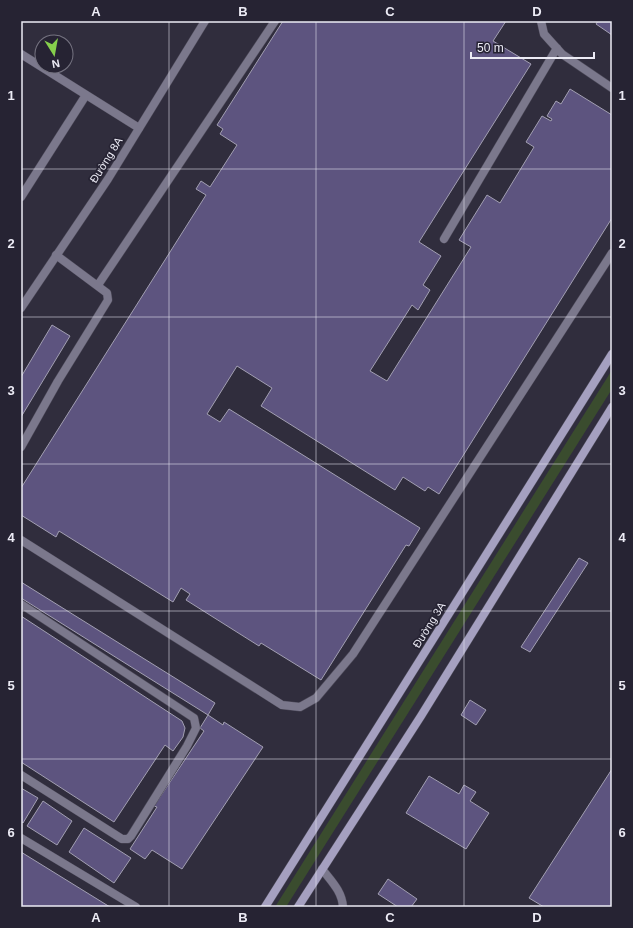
<svg xmlns="http://www.w3.org/2000/svg" width="633" height="928" viewBox="0 0 633 928" font-family="Helvetica,sans-serif">
  <rect width="100%" height="100%" fill="#302d3d"/>
  <!-- green -->
  <path fill="#3a4c2e" d="M612,370V389L286,907H275Z"/>
  <!-- building -->
  <path fill="#5d547f" stroke="#a29fb2" d="M283,21H506L493,41L531,64L419,242L441,256L423,285L430,290L418,310L412,305L370,371L387,381L471,247L459,240L487,195L500,203L534,147L526,142L542,116L551,121L552,119L547,116L556,101L561,104L570,89L612,115V218L439,494L428,487L425,491L403,477L395,490L261,406L272,388L237,366L207,414L220,422L229,409L420,528L409,546L406,545L321,680L261,643L259,646L186,600L190,594L181,588L173,602L59,531L56,537L21,515V488L206,195L196,189L201,181L210,187L237,145L220,134L223,129L217,125Z
    M598,21H612V35L596,24Z
    M52,325L70,336L21,417V377Z
    M579,558L588,563L530,652L521,647Z
    M21,582L215,703L208,715L21,598Z
    M21,616L182,721L185,728L183,737L173,751L165,745L114,822L21,762Z
    M470,700L486,710L476,725L461,715Z
    M208,715L223,725L224,722L263,747L182,869L152,850L145,859L130,849L157,807L154,806L204,731L200,728Z
    M612,769V907H544L529,898Z
    M429,776L459,794L464,785L476,792L470,801L489,813L466,849L406,813Z
    M21,788L38,798L23,823L21,821Z
    M43,801L72,821L57,845L27,826Z
    M84,828L131,858L114,883L69,852Z
    M21,852L110,907H21Z
    M388,879L417,899L411,907H398L378,894Z"/>
  <g fill="none" stroke-linecap="round" stroke-linejoin="round">
    <!-- lane casing -->
    <g stroke="#4e4b5a" stroke-width="9">
      <path id="lane" d="M541,21L544,34L562,54L612,88
        M21,54L139,128
        M21,197L86,95
        M444,239L557,48
        M98,285L275,21
        M21,447L58,381L108,300L107,293L56,255
        M21,540L282,705L300,707L316,698L353,654L612,253
        M21,604L194,718L196,728L187,746L131,836L128,839H122L21,775
        M21,838L136,907
        M322,869C331,881 342,891 343,907"/>
    </g>
    <!-- street casing -->
    <g stroke="#4e4b5a" stroke-width="9">
      <path id="street" d="M21,308L108,179L205,21"/>
    </g>
    <!-- secondary casing -->
    <g stroke="#4e4b5a" stroke-width="9">
      <path id="secondary" d="M265,907L612,354
        M298,907L421,716L612,407"/>
    </g>
    <!-- lane -->
    <use href="#lane" stroke="#7b788c" stroke-width="8"/>
    <!-- street -->
    <use href="#street" stroke="#7b788c" stroke-width="8"/>
    <!-- secondary -->
    <use href="#secondary" stroke="#a5a0c0" stroke-width="8"/>
  </g>
  <!-- grid -->
  <path fill="none" stroke="#ecebf5" stroke-width="1" stroke-opacity="0.55" d="M169,21V907M316,21V907M464,21V907M21,169H612M21,317H612M21,464H612M21,611H612M21,759H612"/>
  <g text-anchor="middle" stroke-width="3.5" stroke-linejoin="round" paint-order="stroke">
    <!-- street labels -->
    <g font-size="11" fill="#ecebf5" stroke="#262333">
      <text transform="translate(106 160) rotate(-58)" y="4">Đường 8A</text>
      <text transform="translate(429 625) rotate(-58)" y="4">Đường 3A</text>
    </g>
  </g>
  <!-- border -->
  <rect width="633" height="928" fill="none" stroke="#262333" stroke-width="44"/>
  <!-- north arrow -->
  <g transform="translate(54 54) rotate(169)"><circle r="19" fill="#262333" stroke="#757381"/>
  <path d="M0-3L7 15L0 10L-7 15Z" fill="#86cf4c"/>
  <text y="-6" font-size="11" font-weight="bold" text-anchor="middle" fill="#ecebf5">N</text>
  </g>
  <!-- scale -->
  <path d="M471 52v6h123v-6" fill="none" stroke="#ecebf5" stroke-width="2"/>
  <text x="477" y="52" font-size="12" fill="#ecebf5" stroke="#262333" stroke-width="3" paint-order="stroke">50 m</text>
  <rect x="22" y="22" width="589" height="884" fill="none" stroke="#ecebf5" stroke-width="1.5"/>
  <g font-size="13" text-anchor="middle" font-weight="bold" fill="#ecebf5">
    <text x="96" y="16">A</text>
    <text x="243" y="16">B</text>
    <text x="390" y="16">C</text>
    <text x="537" y="16">D</text>
    <text x="11" y="100">1</text>
    <text x="622" y="100">1</text>
    <text x="11" y="248">2</text>
    <text x="622" y="248">2</text>
    <text x="11" y="395">3</text>
    <text x="622" y="395">3</text>
    <text x="11" y="542">4</text>
    <text x="622" y="542">4</text>
    <text x="11" y="690">5</text>
    <text x="622" y="690">5</text>
    <text x="11" y="837">6</text>
    <text x="622" y="837">6</text>
    <text x="96" y="922">A</text>
    <text x="243" y="922">B</text>
    <text x="390" y="922">C</text>
    <text x="537" y="922">D</text>
  </g>
</svg>
